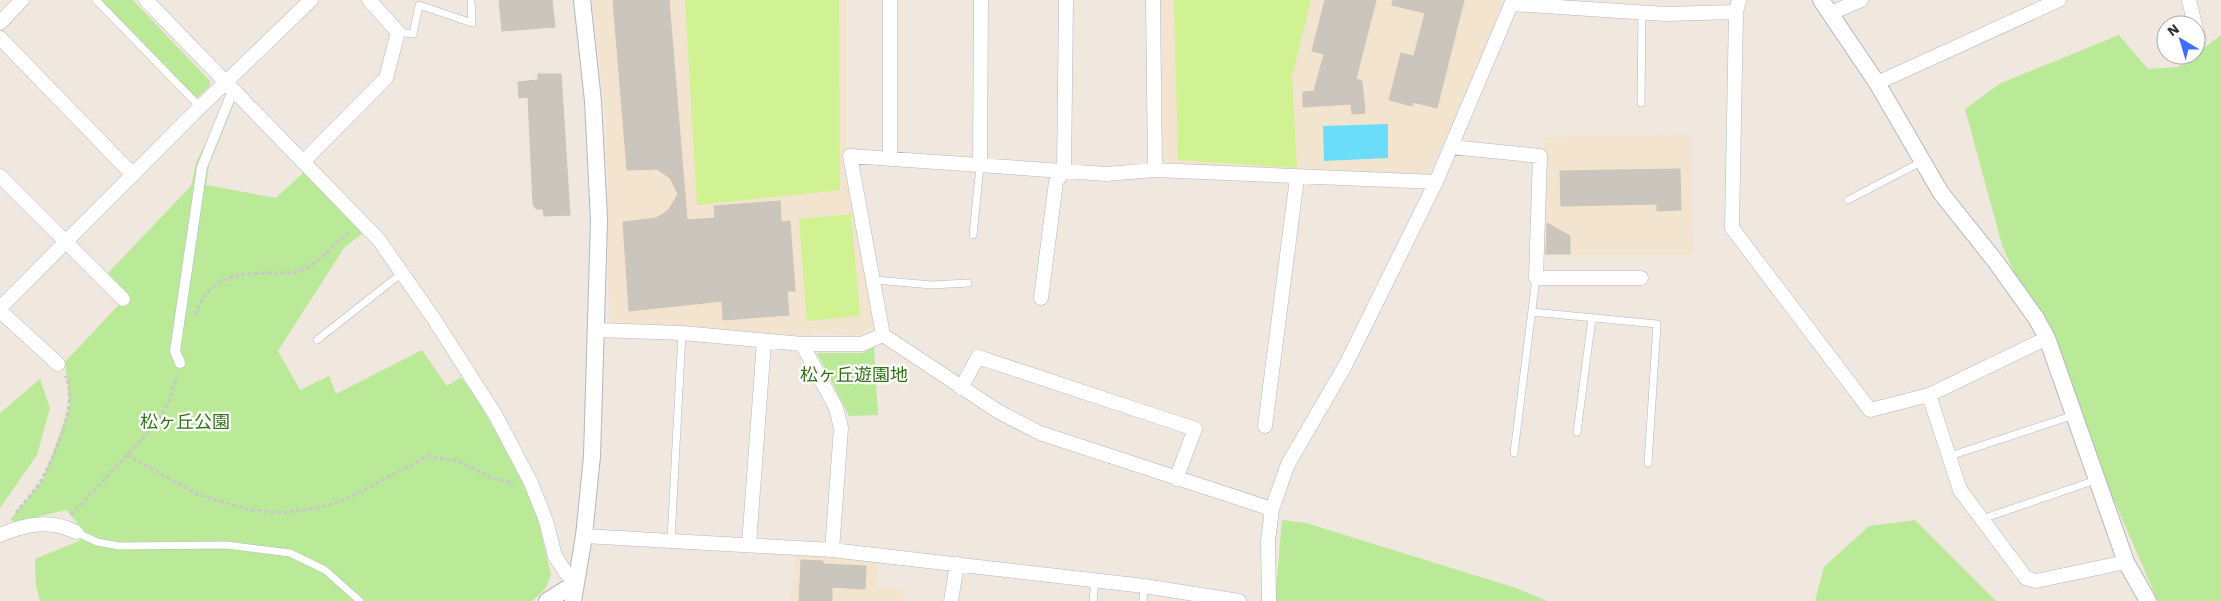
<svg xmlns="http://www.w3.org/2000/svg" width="2221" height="601" viewBox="0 0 2221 601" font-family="'Work Sans','Noto Sans JP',sans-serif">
  <rect width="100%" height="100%" fill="#f0e7df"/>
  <!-- education -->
  <path fill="#f2e4ce" d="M592,0H847V148L876,326L856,336L814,332L813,335L788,336L612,324L609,320L606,121Z
    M1159,0H1502L1490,40L1427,179L1162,166Z
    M1690,135L1693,255H1542L1544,137Z
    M796,552L878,560L876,586L904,589L902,601H791Z"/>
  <!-- green -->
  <path fill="#baea98" d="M99,0H133L210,81V86L197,98L193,96Z
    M2119,35L2148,69L2179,67L2221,35V601H2158L2002,245L1965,109L2001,83Z
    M224,104L233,106L209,165L206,185L276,198L304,172L363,233L344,248L278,351L300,390L329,376L336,394L422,350L447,386L461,377L477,399L521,477L537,515L551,575L545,589L532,601H40L36,585L35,559L79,541L85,532L66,510L15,522L10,520L43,480L70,405L65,362L128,295L108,273L191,186L196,163Z
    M874,347L878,415L849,416L817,353H862Z
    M40,379L50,408L37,455L0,508V413Z
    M1282,520L1306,523L1516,588L1547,601H1275Z
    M1915,520L1996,601H1815L1824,567L1869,526Z"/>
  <!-- pitch -->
  <path fill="#d0f293" d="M685,0H839L840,190L697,205Z
    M1174,0H1311L1292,77L1297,168L1178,160Z
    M851,214L860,316L807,321L799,219Z"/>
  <!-- water -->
  <path fill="#6bddf9" d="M1388,124V158L1324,161L1323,126Z"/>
  <!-- building -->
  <path fill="#cbc6bd" stroke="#ccc3b8" d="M499,0H552L555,27L502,31Z
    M613,0H669L687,220L715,218L714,206L780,201L781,222L790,221L795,291H787L789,315L723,320L722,301L629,311L623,222L656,218L663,214L669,209L678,194L670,178L657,169L627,170Z
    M1325,0H1376L1356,79L1362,81L1365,113L1352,114L1351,104L1303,107V92L1314,91L1324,54L1312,51Z
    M1393,0H1464L1437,108L1413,102L1412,106L1389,100L1401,53L1414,56L1425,13L1392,5Z
    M538,74H561L570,215L544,216L543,209H536L533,204L528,97L519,98L518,82L538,80Z
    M1680,169L1681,210L1657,211V204L1561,206L1560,171Z
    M1547,223L1570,236V254H1546Z
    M801,560L823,561V564L866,566L865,589L832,587V601H799Z"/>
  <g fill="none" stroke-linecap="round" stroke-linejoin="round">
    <!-- service casing -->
    <g stroke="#b3b7c2" stroke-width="8">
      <path id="service" d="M96,0L200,107
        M398,32L413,34L419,5L472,23L471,0
        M1641,103L1642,13
        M1848,200L1923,161
        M973,235L980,166
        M875,280L932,285L968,283
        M1532,312L1657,324L1648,463
        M317,340L402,273
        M1577,432L1592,318
        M1514,453L1536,278
        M1950,456L2074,415
        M1982,519L2096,480
        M76,532L97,542L119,546L226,545L290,553L325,570L360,601
        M671,540L682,333
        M1093,601L1095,581
        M1143,601L1144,586"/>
    </g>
    <!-- pedestrian casing -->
    <g stroke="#b3b7c2" stroke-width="11">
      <path id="pedestrian" d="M180,363L175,351L202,167L233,90"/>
    </g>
    <!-- minor casing -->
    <g stroke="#b3b7c2" stroke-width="15">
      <path id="minor" d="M146,0L379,240L434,319L496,416L531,483L546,521L555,556L566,573L576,583
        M1153,0L1155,170
        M1739,0L1736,12L1732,228L1870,410L1929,395L2047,338
        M2189,0L2195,25
        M1512,4L1666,14L1736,12
        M1831,13L1861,0
        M0,23L22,0
        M2196,28L2199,40
        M0,38L133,175
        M1877,83L2059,0
        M1451,147L1540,156L1536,278H1641
        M890,158V0
        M304,161L386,78L398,32L369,0
        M980,166L981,0
        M0,176L123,299
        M1041,298L1056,182L1064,171L1066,0
        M0,308L200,107L311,0
        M0,311L58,364
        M597,330L682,333L802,344H862L883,335L999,412L1040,433L1272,509
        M883,335L850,156L1106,174L1155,170L1436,182
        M802,344L836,408L841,428L832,550
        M961,388L978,357L1195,429L1176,479
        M1929,395L1960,490L2026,578L2036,581L2126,562
        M1265,426L1297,178
        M0,535C26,524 50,519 76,532
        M584,536L832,550L1144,586L1239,601
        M749,544L764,342
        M951,601L957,564
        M1269,601L1268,541L1272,509L1288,464L1345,366L1436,182L1513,0"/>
    </g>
    <!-- tertiary casing -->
    <g stroke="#b3b7c2" stroke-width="18">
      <path id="tertiary" d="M1821,0L1877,83L1941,193L1996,262L2036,318L2047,338L2126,562L2148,601
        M547,601L576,583
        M573,601L584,536L592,456L599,220L593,101L582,0"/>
    </g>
    <!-- path -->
    <path stroke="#c8c8c8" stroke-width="3" stroke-dasharray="4 2.5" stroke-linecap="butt" d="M195,315C210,276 235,273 272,273C282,273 293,274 302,270C320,262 336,243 350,231
      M127,455L199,495L251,510L283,513L322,507L347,499L428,456L458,461L492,478L514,483
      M16,513C24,502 35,491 42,479C54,457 80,400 65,376
      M71,515L156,424L168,403L177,375"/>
    <!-- service -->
    <use href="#service" stroke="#fff" stroke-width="7"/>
    <!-- pedestrian -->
    <use href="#pedestrian" stroke="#fff" stroke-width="10"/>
    <!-- minor -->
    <use href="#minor" stroke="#fff" stroke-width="14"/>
    <!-- tertiary -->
    <use href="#tertiary" stroke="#fff" stroke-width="16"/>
  </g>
  <g text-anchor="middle" stroke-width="4.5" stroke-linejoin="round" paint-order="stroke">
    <!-- park labels -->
    <g font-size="18" fill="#2f7315" stroke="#fff">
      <text x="854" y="381">松ヶ丘遊園地</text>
      <text x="185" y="428">松ヶ丘公園</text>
    </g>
  </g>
  <!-- north arrow -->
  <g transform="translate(2181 40) rotate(322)"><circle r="24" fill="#ffffff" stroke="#ababab"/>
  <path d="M0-4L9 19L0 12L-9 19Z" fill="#3d6fff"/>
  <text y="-8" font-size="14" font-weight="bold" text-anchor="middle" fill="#2d2d2d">N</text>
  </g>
</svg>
